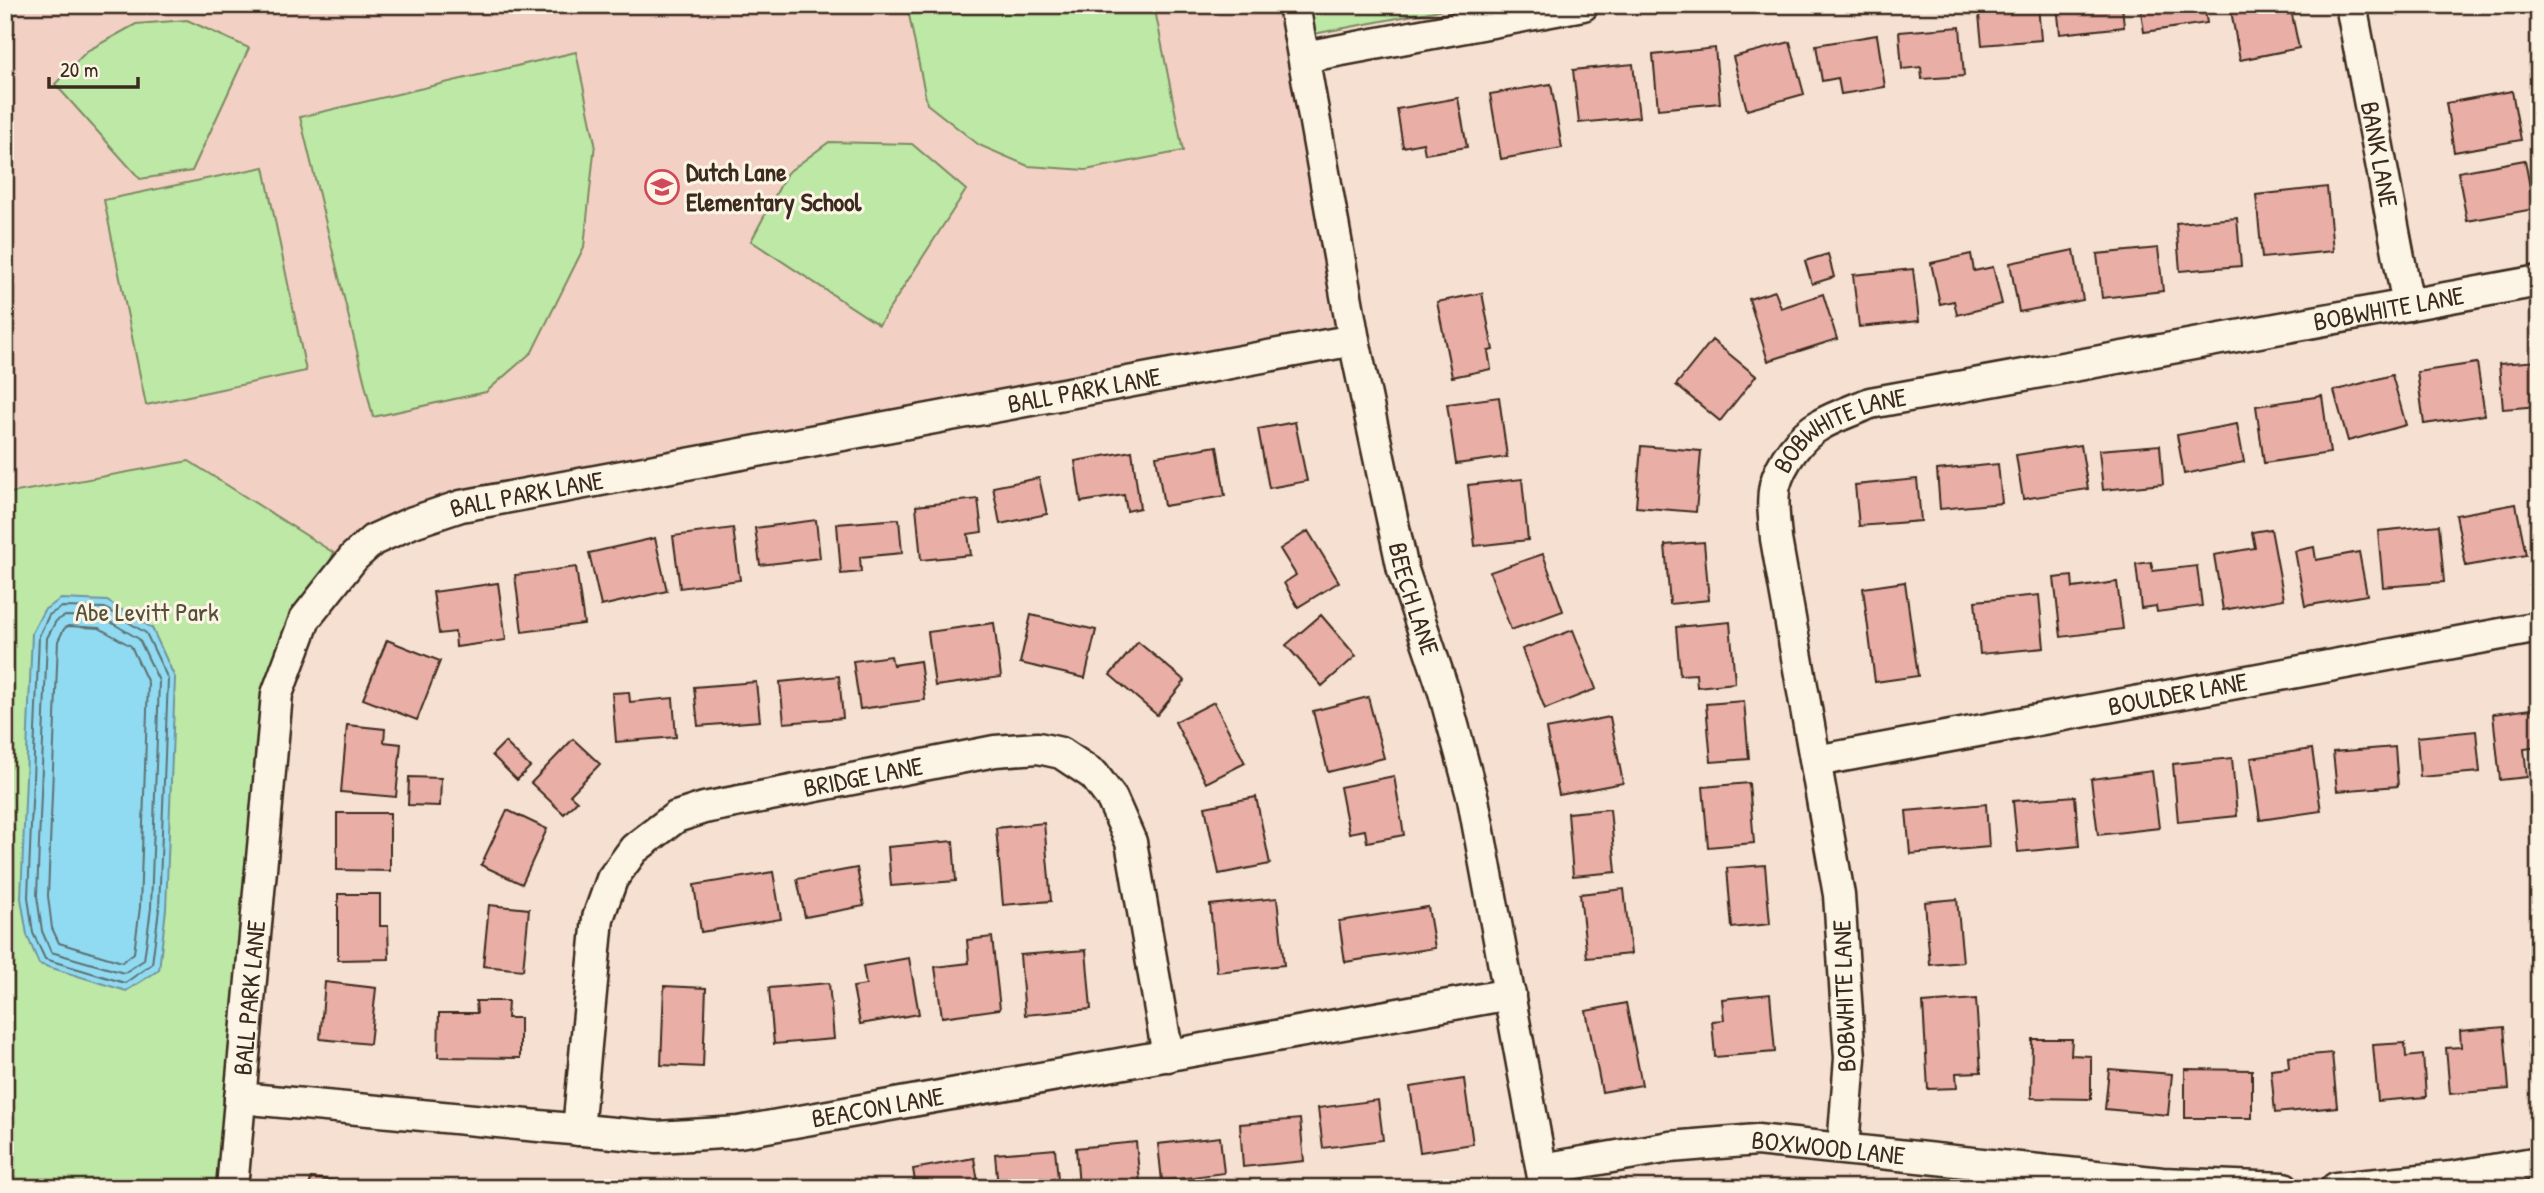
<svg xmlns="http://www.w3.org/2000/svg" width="2544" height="1193" viewBox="0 0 2544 1193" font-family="'Patrick Hand',sans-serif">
  <rect width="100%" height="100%" fill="#f6e0d2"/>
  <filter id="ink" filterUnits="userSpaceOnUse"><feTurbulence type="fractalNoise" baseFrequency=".0143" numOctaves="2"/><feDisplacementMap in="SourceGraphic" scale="14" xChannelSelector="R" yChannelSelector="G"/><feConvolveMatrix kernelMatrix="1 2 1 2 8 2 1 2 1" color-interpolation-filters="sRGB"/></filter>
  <g filter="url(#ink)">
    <!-- built -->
    <path fill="#f2d1c4" d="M5,5H1286L1347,337L448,495L334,553L189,461L5,494Z"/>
    <!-- green -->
    <path fill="#bde8a5" stroke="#7c8962" stroke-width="2" d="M907,5H1154L1183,151L1086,170L1028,166L979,145L927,104Z
      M1302,5H1466L1308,35Z
      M187,20L249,48L192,171L140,179L55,84L87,51L136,24Z
      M576,52L595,143L584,247L532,352L486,392L373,417L300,117Z
      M829,142L912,144L966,190L879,325L751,241L787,173Z
      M264,167L306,371L146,405L104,200Z
      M189,461L334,553L268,685L224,1188H5V494Z"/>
    <!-- water -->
    <path fill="#91dbf2" stroke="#6f949d" stroke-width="2" d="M61,599L107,601L152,628L175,678L166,909L159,970L126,991L39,964L27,935L21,898L32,633L44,610Z"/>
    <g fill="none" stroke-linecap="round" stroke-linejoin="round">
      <!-- shore -->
      <path stroke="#5d7173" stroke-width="2" d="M62,607L105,608L146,633L168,679L159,909L152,964L125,983L45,959L33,933L28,897L39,636L49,615Z
        M65,616L102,617L139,639L159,681L151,908L144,960L124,973L51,952L42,931L37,896L47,638L56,621Z
        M68,626L99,628L131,646L148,683L140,907L134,953L122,962L59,943L52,928L48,896L58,641L64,629Z"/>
    </g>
    <!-- building -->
    <path fill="#e9aea5" stroke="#3b2a1e" stroke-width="2" d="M1978,5H2038L2041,40L1982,45Z
      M2057,5H2122L2124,27L2060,34Z
      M2140,5H2204L2207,23L2144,32Z
      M2230,5H2290L2299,48L2240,60Z
      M1960,27L1964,76L1922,79L1921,67L1902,69L1899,32Z
      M1877,35L1885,87L1841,94L1838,78L1822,81L1816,45Z
      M1790,42L1804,94L1747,110L1733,57Z
      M1715,48L1720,103L1658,109L1653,55Z
      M1633,64L1639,117L1579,123L1573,70Z
      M1551,84L1562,148L1501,159L1490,94Z
      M2512,91L2521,140L2454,152L2446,103Z
      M1458,98L1467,147L1425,154L1423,143L1403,147L1397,109Z
      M2525,160L2534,209L2467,221L2458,172Z
      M2327,187L2333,251L2262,258L2256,195Z
      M2237,218L2241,266L2180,271L2176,223Z
      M2158,248L2163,291L2102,298L2097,254Z
      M2074,250L2083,300L2019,312L2010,263Z
      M1828,254L1834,277L1812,284L1805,261Z
      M1971,254L1974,271L1993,267L2002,304L1957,315L1954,301L1940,304L1931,263Z
      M1913,269L1919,321L1859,327L1853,275Z
      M1775,291L1781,308L1823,294L1837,339L1768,361L1749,299Z
      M1482,293L1493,350L1488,351L1491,369L1452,377L1437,302Z
      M1712,340L1756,376L1720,421L1676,385Z
      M2539,361V406L2503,409L2499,364Z
      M2477,363L2485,415L2424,424L2417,372Z
      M2392,375L2406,425L2348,441L2334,391Z
      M2322,396L2330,453L2264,463L2256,406Z
      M1499,397L1507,457L1456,464L1447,404Z
      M1295,422L1307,481L1269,488L1258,429Z
      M2237,424L2244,462L2184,474L2177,435Z
      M2081,445L2088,489L2023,499L2016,455Z
      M2160,445L2163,484L2103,490L2099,450Z
      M1217,446L1225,496L1164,506L1156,456Z
      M1641,446L1701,451L1696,512L1636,507Z
      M1132,451L1140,508L1127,511L1124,495L1081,502L1075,461Z
      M1998,464L2002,503L1940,509L1937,470Z
      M1039,478L1047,514L1000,524L993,487Z
      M1522,479L1528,540L1475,546L1468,485Z
      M1917,479L1921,521L1859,526L1855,485Z
      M978,499L982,532L968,534L971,555L921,560L916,506Z
      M2516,504L2526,555L2466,566L2456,515Z
      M899,519L902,553L860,557L861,572L841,574L837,524Z
      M816,520L820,558L760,565L755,528Z
      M2439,525L2444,582L2383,587L2378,531Z
      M733,528L740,580L680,588L673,536Z
      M2271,529L2284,599L2223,610L2214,555L2255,548L2252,532Z
      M1308,531L1339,582L1298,607L1284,583L1296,575L1280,549Z
      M655,538L667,591L601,606L589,553Z
      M1704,542L1709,600L1670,604L1665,545Z
      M2314,547L2316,560L2359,552L2367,595L2305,606L2295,551Z
      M1543,554L1563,611L1511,630L1490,572Z
      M2151,562L2153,571L2197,566L2202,606L2157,612L2156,606L2141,608L2136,564Z
      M576,567L584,624L522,632L515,575Z
      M2072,576L2073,588L2117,582L2123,629L2061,637L2054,578Z
      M1905,582L1918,676L1875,682L1863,588Z
      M498,583L506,640L456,647L455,632L439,634L433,592Z
      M2039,595L2044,648L1980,654L1975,601Z
      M1031,615L1096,630L1085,678L1020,663Z
      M1321,615L1356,656L1322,686L1286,645Z
      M1730,622L1735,683L1697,687L1696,674L1680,675L1676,627Z
      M994,623L1001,677L935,686L928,632Z
      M1573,630L1596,689L1545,709L1522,649Z
      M387,640L440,661L417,720L363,699Z
      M1138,642L1185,681L1157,715L1110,675Z
      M891,656L893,665L920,661L925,700L860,709L853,661Z
      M839,676L843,718L784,723L780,682Z
      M756,682L760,721L698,726L694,687Z
      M629,692L630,702L673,698L676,737L616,742L612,693Z
      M1368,697L1384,758L1328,772L1313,711Z
      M1744,701L1749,759L1711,762L1706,704Z
      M1214,702L1245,763L1206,783L1175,722Z
      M2539,708V747L2524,749L2527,777L2500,780L2493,714Z
      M1610,717L1623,783L1559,795L1546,729Z
      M347,725L385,729L384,742L401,744L396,797L341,792Z
      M2476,731L2480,772L2420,777L2417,737Z
      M573,739L600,764L570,795L577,801L564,814L531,783Z
      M505,742L530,767L517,780L492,755Z
      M2395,747L2398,786L2337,791L2333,752Z
      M2312,749L2321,811L2260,820L2251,758Z
      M2232,758L2237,816L2178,822L2173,764Z
      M2152,771L2159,828L2098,835L2091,779Z
      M1394,776L1404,835L1367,842L1365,830L1349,833L1340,787Z
      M409,777L441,778L440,806L408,805Z
      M1749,783L1754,843L1708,847L1703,787Z
      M2075,796L2079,846L2018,852L2013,801Z
      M1256,797L1270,864L1219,874L1205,807Z
      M1986,804L1989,847L1910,854L1906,811Z
      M1610,809L1616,872L1573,876L1568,813Z
      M507,810L547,829L522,884L481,865Z
      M337,813H390V871L337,870Z
      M1044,823L1051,901L1003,905L996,828Z
      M953,841L956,881L891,886L888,847Z
      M1765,865L1770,924L1732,928L1727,868Z
      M857,868L864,906L805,917L797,879Z
      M773,872L781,919L701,932L694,885Z
      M1624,889L1631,954L1587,958L1580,894Z
      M338,894H380V926H388L389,959L338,960Z
      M1277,898L1284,965L1217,972L1210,905Z
      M1957,899L1963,962L1930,965L1925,902Z
      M489,905L529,909L523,970L483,966Z
      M1428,907L1435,948L1345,962L1339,921Z
      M992,937L1000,1009L942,1017L935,967L969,963L967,940Z
      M1086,950L1091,1009L1025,1015L1020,955Z
      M909,958L919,1014L860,1024L853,987L866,985L863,966Z
      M325,982L376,988L370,1044L320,1039Z
      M829,983L834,1039L774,1044L769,988Z
      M664,986L706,988L703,1067L661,1065Z
      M1770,994L1775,1052L1715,1057L1712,1021L1724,1020L1722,999Z
      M1976,999L1981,1072L1956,1073L1957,1088L1928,1089L1923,1003Z
      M476,1001H508L507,1018H520V1058L438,1057L439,1013H477Z
      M1626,1003L1642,1085L1602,1092L1586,1011Z
      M2504,1027L2509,1089L2450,1094L2446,1048L2461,1047L2460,1031Z
      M2032,1039H2072L2071,1055L2091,1056V1099L2031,1098Z
      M2539,1042V1082L2533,1083L2528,1043Z
      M2405,1043L2406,1057L2423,1055L2426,1097L2378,1101L2373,1045Z
      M2332,1053L2337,1107L2275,1113L2271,1070L2289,1068L2288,1057Z
      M2109,1069L2172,1074L2168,1115L2105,1109Z
      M2185,1069L2252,1070V1118H2185Z
      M1464,1079L1473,1144L1420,1152L1410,1087Z
      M1378,1100L1383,1140L1323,1148L1318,1108Z
      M1300,1119L1304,1161L1243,1167L1240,1124Z
      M1220,1137L1224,1173L1162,1181L1158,1144Z
      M1136,1142L1140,1183L1079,1188L1076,1148Z
      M1055,1149L1059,1188H998L995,1154Z
      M974,1158L979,1188H916L913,1169Z
      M311,1178L371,1185V1188H309Z"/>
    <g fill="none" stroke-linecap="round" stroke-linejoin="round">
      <!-- minor casing -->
      <g stroke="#3b2a1e" stroke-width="35">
        <g id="minor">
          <path id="s1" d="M1294,5L1354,340L1403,570L1444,692L1473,799L1545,1188"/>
          <path id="s2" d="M2351,5L2408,305"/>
          <path d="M1304,57L1583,5"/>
          <path id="s3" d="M1816,761L2539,627"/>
          <path id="s4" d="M240,1098L657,1137L739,1132L1510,994"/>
          <path id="s5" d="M578,1130L598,918L612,879L634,849L676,817L704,808L995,751L1038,748L1061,753L1094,775L1112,799L1131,842L1168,1056"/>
          <path id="s6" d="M1843,1148L1850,1058L1839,895L1776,539C1775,522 1771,503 1775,485C1781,463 1800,436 1820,425C1835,416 1854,410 1870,403L2539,281"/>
          <path id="s7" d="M1542,1169L1670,1147L1757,1140L2162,1183L2284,1188"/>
          <path id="s8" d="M232,1188L277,694L305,619L354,557L373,540L413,522L461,506L1354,340"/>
          <path d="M2336,1188L2452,1177L2539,1162"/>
        </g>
      </g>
      <!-- minor -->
      <use href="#minor" stroke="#fcf5e5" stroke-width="30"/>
    </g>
  </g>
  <!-- icons -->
  <defs>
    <g id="school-ring" transform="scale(1.75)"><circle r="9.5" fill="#fcf5e5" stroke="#d1495b" stroke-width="1.5"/><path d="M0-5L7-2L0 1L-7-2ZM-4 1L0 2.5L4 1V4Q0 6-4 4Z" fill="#d1495b"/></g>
  </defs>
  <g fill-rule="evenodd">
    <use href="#school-ring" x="662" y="187"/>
  </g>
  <g text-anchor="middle" stroke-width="6" stroke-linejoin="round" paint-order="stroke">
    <!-- street labels -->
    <g font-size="26" fill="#3b2a1e" stroke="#fcf5e5">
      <text dy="9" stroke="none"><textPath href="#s2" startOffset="152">BANK LANE</textPath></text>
      <text dy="9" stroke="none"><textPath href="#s6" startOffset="1328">BOBWHITE LANE</textPath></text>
      <text dy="9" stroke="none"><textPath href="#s8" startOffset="1409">BALL PARK LANE</textPath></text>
      <text dy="9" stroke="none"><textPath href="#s6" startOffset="761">BOBWHITE LANE</textPath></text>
      <text dy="9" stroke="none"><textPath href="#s8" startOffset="842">BALL PARK LANE</textPath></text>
      <text dy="9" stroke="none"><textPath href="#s1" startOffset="606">BEECH LANE</textPath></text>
      <text dy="9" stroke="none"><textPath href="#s3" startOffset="368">BOULDER LANE</textPath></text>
      <text dy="9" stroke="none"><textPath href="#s5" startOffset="536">BRIDGE LANE</textPath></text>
      <text transform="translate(1844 996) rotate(-92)" y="9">BOBWHITE LANE</text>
      <text dy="9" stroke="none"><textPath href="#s8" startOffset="191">BALL PARK LANE</textPath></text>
      <text dy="9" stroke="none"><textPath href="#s4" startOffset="642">BEACON LANE</textPath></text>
      <text dy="9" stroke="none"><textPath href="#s7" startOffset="289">BOXWOOD LANE</textPath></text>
    </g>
    <!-- poi labels -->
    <g font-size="26" font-weight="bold" fill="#3b2a1e" stroke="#fcf5e5" text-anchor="start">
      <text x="686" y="181">Dutch Lane<tspan x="686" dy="30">Elementary School</tspan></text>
    </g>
    <!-- park labels -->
    <g font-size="26" fill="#555039" stroke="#fcf5e5">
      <text x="147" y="621">Abe Levitt Park</text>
    </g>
  </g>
  <!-- margin -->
  <rect width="2544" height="1193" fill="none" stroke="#fcf5e5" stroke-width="28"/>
  <rect x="14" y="14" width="2516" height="1165" fill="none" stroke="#3b2a1e" stroke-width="2.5" filter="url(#ink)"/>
  <!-- scale -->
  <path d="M49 77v10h89v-10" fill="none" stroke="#3b2a1e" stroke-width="3.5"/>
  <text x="60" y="77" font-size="21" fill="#3b2a1e" stroke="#fcf5e5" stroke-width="5" paint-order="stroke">20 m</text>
</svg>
